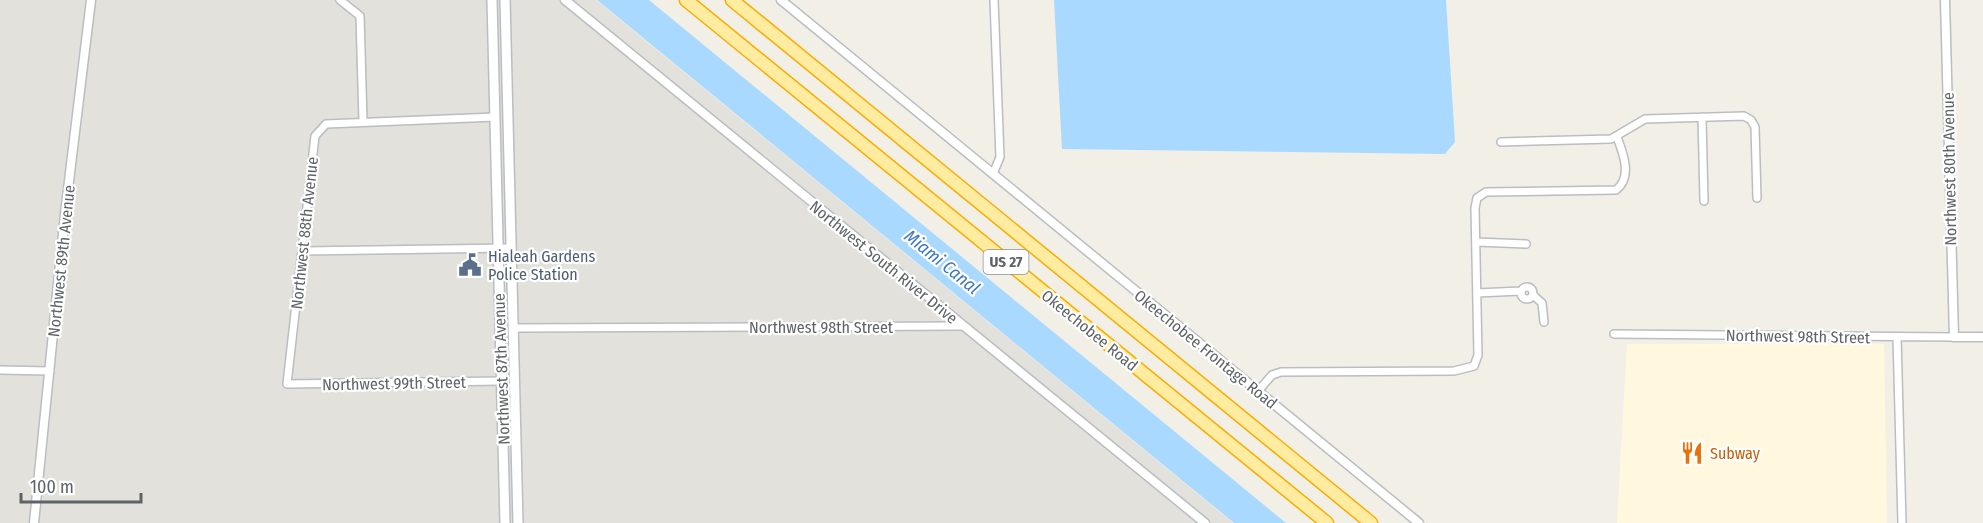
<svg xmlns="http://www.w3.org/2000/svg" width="1983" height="523" viewBox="0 0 1983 523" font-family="'Fira Sans Condensed',sans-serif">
  <rect width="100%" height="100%" fill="#f2efe7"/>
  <!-- commercial -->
  <path fill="#fff8df" d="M1627,344H1884L1887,523H1617Z"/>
  <!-- industrial -->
  <path fill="#e2e1db" d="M0,0H596L1233,523H0Z"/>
  <!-- water -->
  <path fill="#aad9ff" d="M597,0H649L1286,523H1234Z
    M1054,0H1446L1455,142L1445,154L1062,149Z"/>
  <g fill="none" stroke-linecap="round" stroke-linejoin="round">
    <!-- minor casing -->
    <g stroke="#babdc1" stroke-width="10">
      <path id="minor" d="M340,0L360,16L363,121
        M495,117L326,124L315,136L287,384L502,381
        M1702,117L1704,201
        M1501,142L1611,139L1645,119L1744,116L1751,120L1755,127L1757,198
        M993,174L1000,157L994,0
        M1476,242L1526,244
        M303,251L511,248
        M1521 293a6 6 0 1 1 12 0a6 6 0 1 1-12 0Z
        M1477,293L1521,291
        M1533,295L1542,303L1544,322
        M513,328L962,326
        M1614,334L1954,337
        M1897,337L1902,523
        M0,370L50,371
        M1258,391L1272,375L1281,372L1454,371L1474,366L1478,355L1475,208L1477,198L1486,192L1616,190C1633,177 1623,153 1617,137"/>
    </g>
    <!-- tertiary casing -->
    <g stroke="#babdc1" stroke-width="11">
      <path id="tertiary" d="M565,0L1205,523
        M781,0L1419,523
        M1945,0L1954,337H1983
        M34,523L65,214L91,0"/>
    </g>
    <!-- secondary casing -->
    <g stroke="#babec3" stroke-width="12">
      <path id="secondary" d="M492,0L505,523
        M505,0L518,523"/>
    </g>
    <!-- trunk casing -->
    <g stroke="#f9ad00" stroke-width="15">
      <path id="trunk" d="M686,0L1327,523
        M732,0L1371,523"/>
    </g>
    <!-- minor -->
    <use href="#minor" stroke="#fff" stroke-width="7"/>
    <!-- tertiary -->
    <use href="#tertiary" stroke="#fff" stroke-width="8"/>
    <!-- secondary -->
    <use href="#secondary" stroke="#fff" stroke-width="9"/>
    <!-- trunk -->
    <use href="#trunk" stroke="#ffeca0" stroke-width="12"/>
  </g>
  <!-- icons -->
  <defs>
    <g id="civic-bare" transform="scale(1.8)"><path d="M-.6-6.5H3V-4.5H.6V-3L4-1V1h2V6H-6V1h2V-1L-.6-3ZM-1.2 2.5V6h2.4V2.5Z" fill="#5c6f8a" stroke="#fff" stroke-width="2.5" paint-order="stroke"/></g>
    <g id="restaurant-bare" transform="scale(1.8)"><path d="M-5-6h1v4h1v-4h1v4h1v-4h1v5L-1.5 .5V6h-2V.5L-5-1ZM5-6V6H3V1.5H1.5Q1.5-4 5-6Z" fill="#e8710a" stroke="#fff" stroke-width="2.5" paint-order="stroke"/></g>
  </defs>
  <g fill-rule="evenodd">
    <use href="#civic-bare" x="470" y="265"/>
    <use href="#restaurant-bare" x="1692" y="453"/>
  </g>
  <g text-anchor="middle" stroke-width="4.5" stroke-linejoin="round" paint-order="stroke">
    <!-- shield labels -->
    <rect fill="#fff" stroke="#8e9295" stroke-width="1.5" x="983.5" y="250" width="45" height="24" rx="4.5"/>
    <g font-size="15" font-weight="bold" fill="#5e6368">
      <text x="1006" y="267">US 27</text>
    </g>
    <!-- street labels -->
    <g font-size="16" fill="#5e6368" stroke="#fff">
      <text transform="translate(1949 169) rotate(-91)" y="6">Northwest 80th Avenue</text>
      <text transform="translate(304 233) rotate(-84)" y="6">Northwest 88th Avenue</text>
      <text transform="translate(61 261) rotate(-84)" y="6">Northwest 89th Avenue</text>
      <text transform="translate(884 262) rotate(39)" y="6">Northwest South River Drive</text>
      <text x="821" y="333">Northwest 98th Street</text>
      <text transform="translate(1090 330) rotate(39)" y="6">Okeechobee Road</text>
      <text transform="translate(1798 336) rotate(1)" y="6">Northwest 98th Street</text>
      <text transform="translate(1206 349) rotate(39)" y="6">Okeechobee Frontage Road</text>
      <text transform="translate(501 369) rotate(-92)" y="6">Northwest 87th Avenue</text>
      <text transform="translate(394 383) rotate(-1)" y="6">Northwest 99th Street</text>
    </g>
    <!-- service labels -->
    <g font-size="16" fill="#4e5e75" stroke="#fff" text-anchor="start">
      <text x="488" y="262">Hialeah Gardens<tspan x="488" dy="18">Police Station</tspan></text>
    </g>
    <!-- food labels -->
    <g font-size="16" fill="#c56008" stroke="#fff" text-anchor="start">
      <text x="1710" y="459">Subway</text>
    </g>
    <!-- water labels -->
    <g font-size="18" font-style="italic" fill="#3d79ba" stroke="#fff">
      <text transform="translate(942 262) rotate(39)" y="6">Miami Canal</text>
    </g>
  </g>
  <!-- scale -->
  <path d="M21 493v9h120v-9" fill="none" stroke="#5e6368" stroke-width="3"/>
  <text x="30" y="493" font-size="18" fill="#5e6368" stroke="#ffffff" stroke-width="4.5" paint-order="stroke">100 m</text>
</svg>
